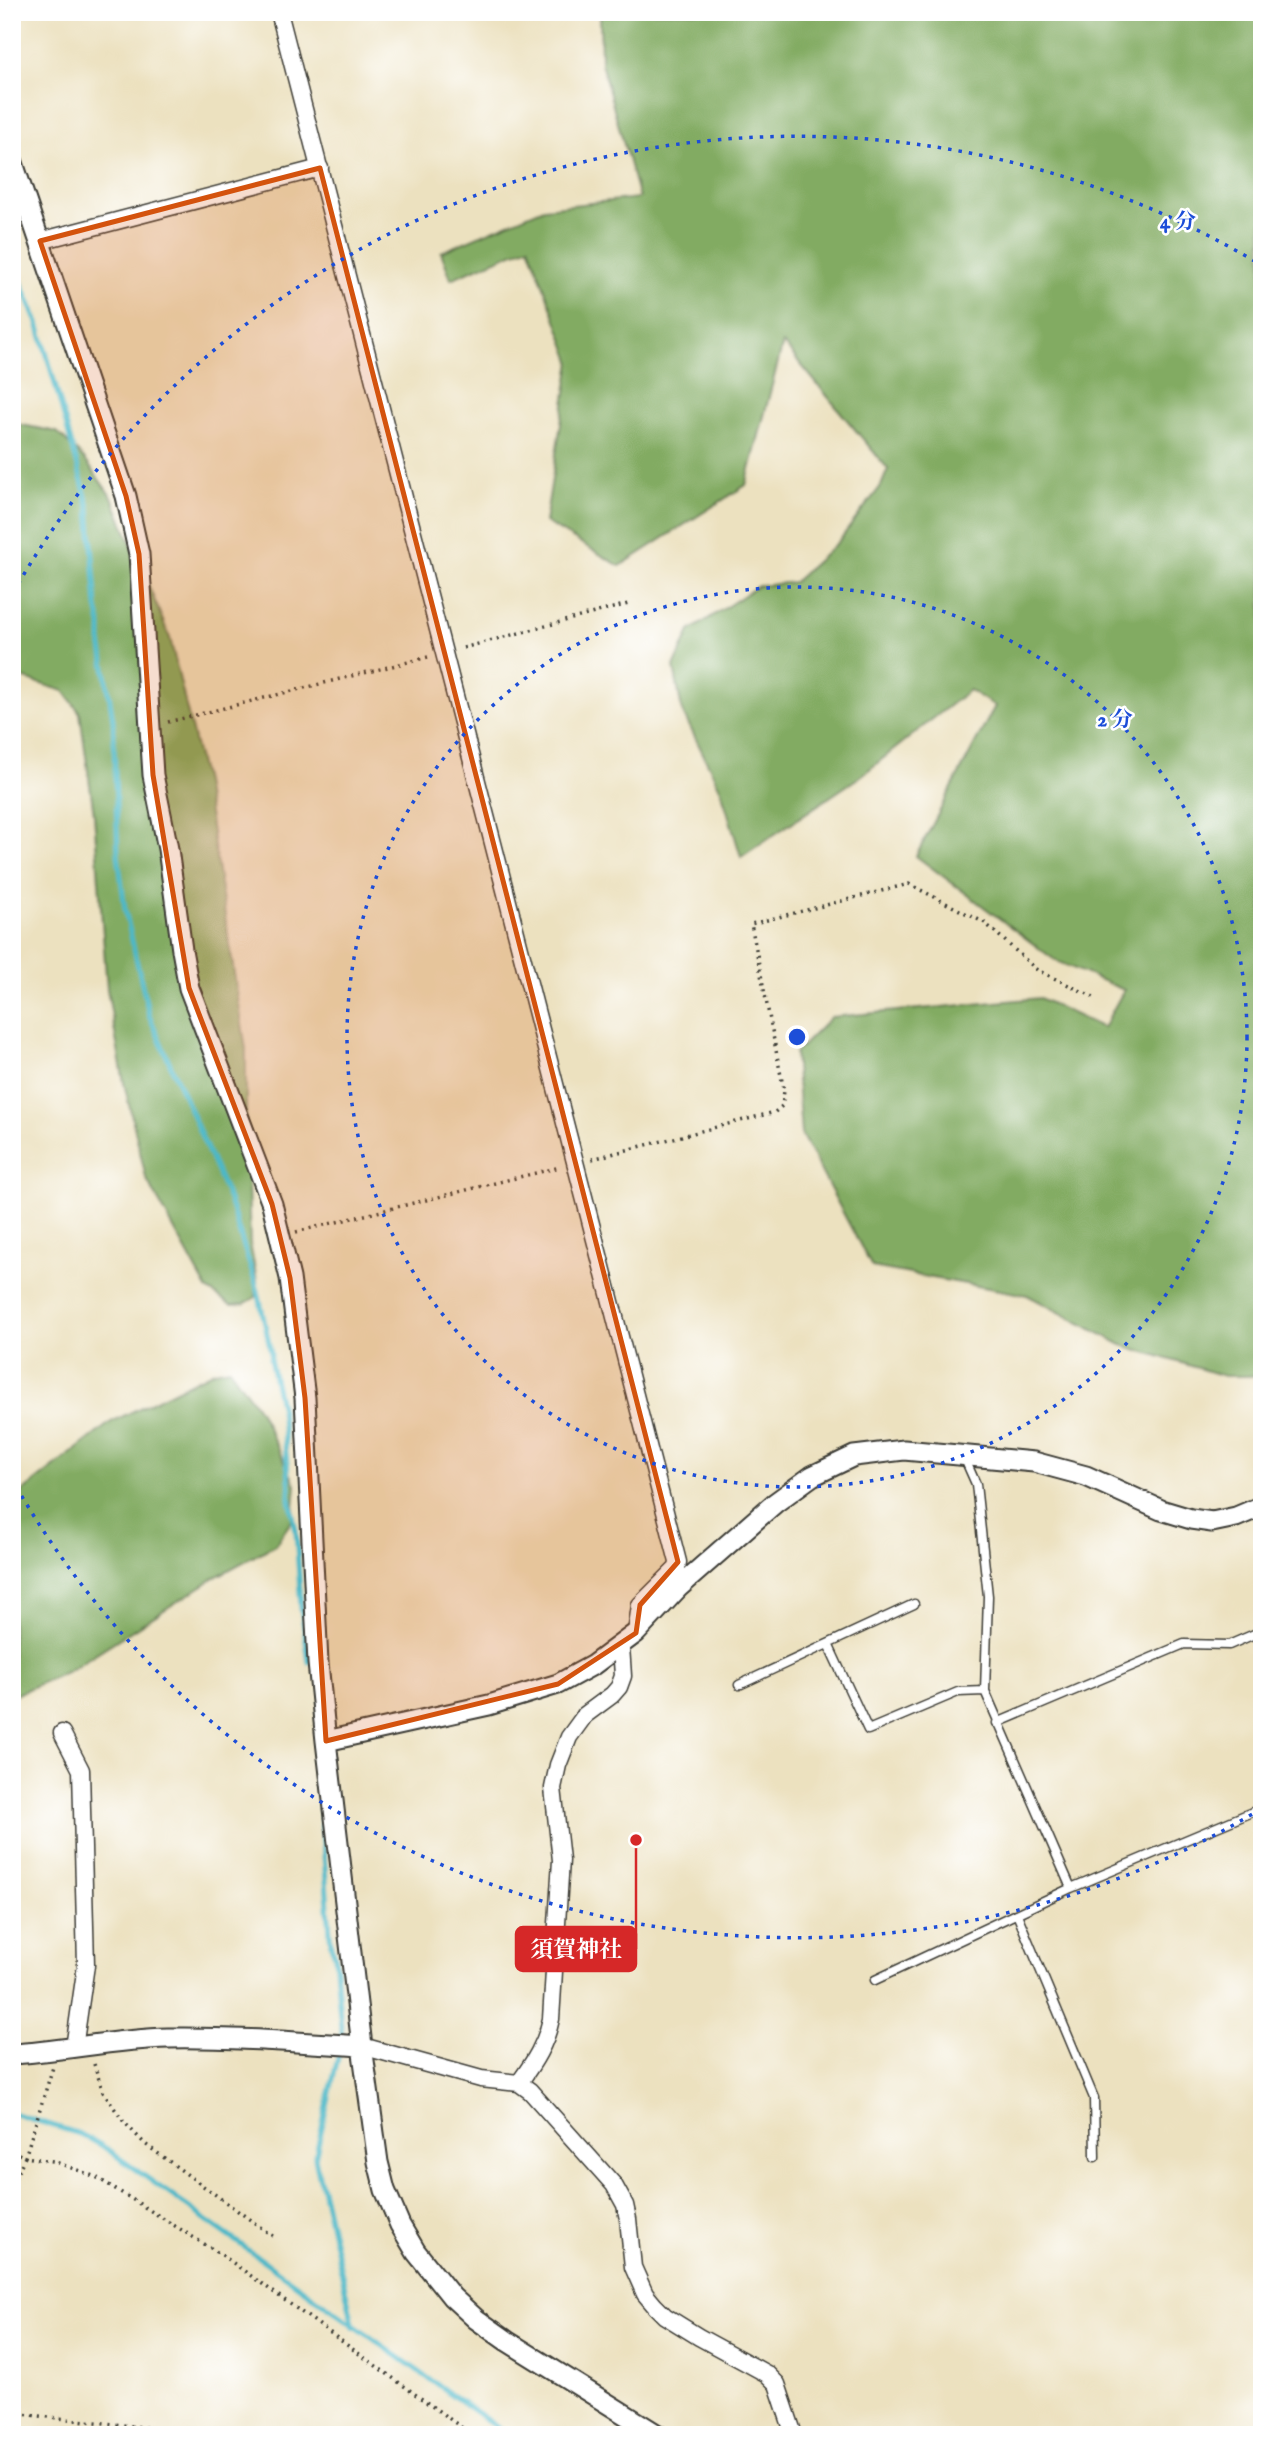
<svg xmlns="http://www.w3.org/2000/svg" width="1274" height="2447" viewBox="0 0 1274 2447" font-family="'IM FELL English','Noto Serif JP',serif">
  <rect width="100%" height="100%" fill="#fff"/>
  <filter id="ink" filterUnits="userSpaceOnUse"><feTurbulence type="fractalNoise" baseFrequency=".0143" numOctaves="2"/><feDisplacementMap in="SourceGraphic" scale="14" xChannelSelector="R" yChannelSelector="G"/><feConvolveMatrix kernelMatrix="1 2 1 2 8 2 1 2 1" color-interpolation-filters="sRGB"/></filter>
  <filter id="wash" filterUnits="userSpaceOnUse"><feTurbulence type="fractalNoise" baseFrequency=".00686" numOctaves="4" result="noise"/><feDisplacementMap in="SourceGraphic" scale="28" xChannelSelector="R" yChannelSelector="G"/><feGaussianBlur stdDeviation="1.57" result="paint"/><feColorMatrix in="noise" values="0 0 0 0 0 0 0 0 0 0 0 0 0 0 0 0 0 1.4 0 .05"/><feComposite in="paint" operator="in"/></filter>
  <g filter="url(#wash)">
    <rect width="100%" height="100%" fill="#ece1bf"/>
    <!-- forest -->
    <path fill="#82ab62" stroke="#4f643f" stroke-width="2" d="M600,12H1262V1376H1224L1122,1345L1027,1295L872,1267L801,1134L795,1053L831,1017L1040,998L1103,1028L1124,990L1056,961L916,856L995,706L969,690L861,776L741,857L721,790L682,711L674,667L690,631L758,586L794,582L838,542L881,486L888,469L783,343L746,485L620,566L545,522L571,361L529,246L451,279L441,252L544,208L639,198L601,63Z
      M12,423L57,432L85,460L113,499L170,638L204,782L246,1049V1124L250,1243L257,1281L256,1297L244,1304L231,1305L207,1289L146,1178L124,1083L107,989L94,814L80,713L64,691L12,675Z
      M229,1368L259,1410L296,1485L293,1519L275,1545L219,1575L68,1671L12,1696V1500L111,1422L214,1371Z"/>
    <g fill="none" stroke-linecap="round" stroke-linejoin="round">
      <!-- stream -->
      <path stroke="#4bb8c7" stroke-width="5" d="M12,260L38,323L89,507L97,607L101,625V641L113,720L118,854L125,910L149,1015L229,1200L258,1291L271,1353L270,1359L281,1410L290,1488L289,1494L296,1531L301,1608L309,1662
        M319,1759L318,1777L331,1946L335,1955L342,2040L315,2158L354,2327
        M12,2113L80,2134L101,2145L508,2435"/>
    </g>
  </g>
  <g filter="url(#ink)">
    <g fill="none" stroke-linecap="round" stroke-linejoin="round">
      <!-- service casing -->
      <g stroke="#3b3a34" stroke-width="11">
        <path id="service" d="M964,1457L976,1484L988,1596L985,1691L1071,1888
          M828,1644L868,1730L958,1692L985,1691
          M739,1685L914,1604
          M997,1723L1184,1644L1229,1645L1259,1632
          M1017,1914L1094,2098L1095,2157
          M875,1980L1071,1888L1262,1808"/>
      </g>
      <!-- minor casing -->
      <g stroke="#3b3a34" stroke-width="19">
        <path id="minor" d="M279,12C415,528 547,1045 678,1562L677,1568L640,1605L636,1633
          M40,241L320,168
          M62,1733L81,1770L86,1965L74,2048
          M362,2046L481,2079L519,2083L530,2091L614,2185L625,2205L628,2219L633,2267L645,2294L655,2306L665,2316L699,2337L767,2374L777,2384L794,2435
          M519,2083C534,2062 546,2044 551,2019L561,1860L553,1788L558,1765L569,1737L585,1715L612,1695L619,1687L623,1676L621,1646"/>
      </g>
      <!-- tertiary casing -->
      <g stroke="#3b3a34" stroke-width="23">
        <path id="tertiary" d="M12,160L126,496L139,554L153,775L168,849L182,950L189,988L272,1204L290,1278L305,1398L318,1663L326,1741L362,2046L378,2162L385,2190L400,2225L416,2252L452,2297L476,2319L507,2341L658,2435
          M326,1741L489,1705L558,1684L593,1665L636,1633L679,1587L775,1503L812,1476L854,1456L904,1450L1034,1462L1086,1476L1161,1510L1191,1519L1212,1522L1236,1517L1262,1506
          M12,2054C64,2051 115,2039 168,2038C232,2037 297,2042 362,2046"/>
      </g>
      <!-- path -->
      <path stroke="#3b3a34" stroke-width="3.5" stroke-dasharray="2 5" stroke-linecap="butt" d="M463,648L628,604
        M168,722L432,656
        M592,1159L775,1112L782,1106L784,1091L751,924L909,884L985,923L1037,970L1098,999
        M296,1232L560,1167
        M94,2064L103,2092L124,2122L145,2144L274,2237
        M12,2151L25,2157L53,2067
        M12,2184L25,2157L53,2161L96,2177L222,2255L472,2435
        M12,2413L216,2435"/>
      <!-- service -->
      <use href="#service" stroke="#fff" stroke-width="8"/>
      <!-- minor -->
      <use href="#minor" stroke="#fff" stroke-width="16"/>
      <!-- tertiary -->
      <use href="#tertiary" stroke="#fff" stroke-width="19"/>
    </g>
  </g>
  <!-- marked area -->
  <path fill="#d4530e" fill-opacity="0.2" stroke="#d4530e" stroke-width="5" stroke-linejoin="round" d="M320,168L678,1562L640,1605L636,1633L558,1684L326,1741L305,1398L290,1278L272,1204L189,988L153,775L139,554L126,496L40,241Z"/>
  <!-- distance rings -->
  <g fill="none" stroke="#1d4ed8" stroke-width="3.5" stroke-dasharray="3.5 7">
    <circle cx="797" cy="1037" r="450"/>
    <path d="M1261 1809A901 901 0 0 1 13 1481M13 593A901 901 0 0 1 1261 265"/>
  </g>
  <circle cx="797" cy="1037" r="10" fill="#1d4ed8" stroke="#fff" stroke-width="3.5"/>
  <g font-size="21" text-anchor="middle" font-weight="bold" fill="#1d4ed8" stroke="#fff" stroke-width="5" stroke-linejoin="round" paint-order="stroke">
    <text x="1178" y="228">4 分</text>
    <text x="1115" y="726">2 分</text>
  </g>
  <!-- callouts -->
  <path fill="none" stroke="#d62828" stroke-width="2.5" d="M636 1840L636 1949"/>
  <circle fill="#d62828" stroke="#fff" stroke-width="2.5" cx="636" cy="1840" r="7"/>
  <rect fill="#d62828" stroke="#d62828" stroke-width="2.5" x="516" y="1927" width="120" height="44" rx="7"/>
  <g font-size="23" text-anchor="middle" font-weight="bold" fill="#fff">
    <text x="576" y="1957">須賀神社</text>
  </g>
  <!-- margin -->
  <rect width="1274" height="2447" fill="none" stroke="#fff" stroke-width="42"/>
</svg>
